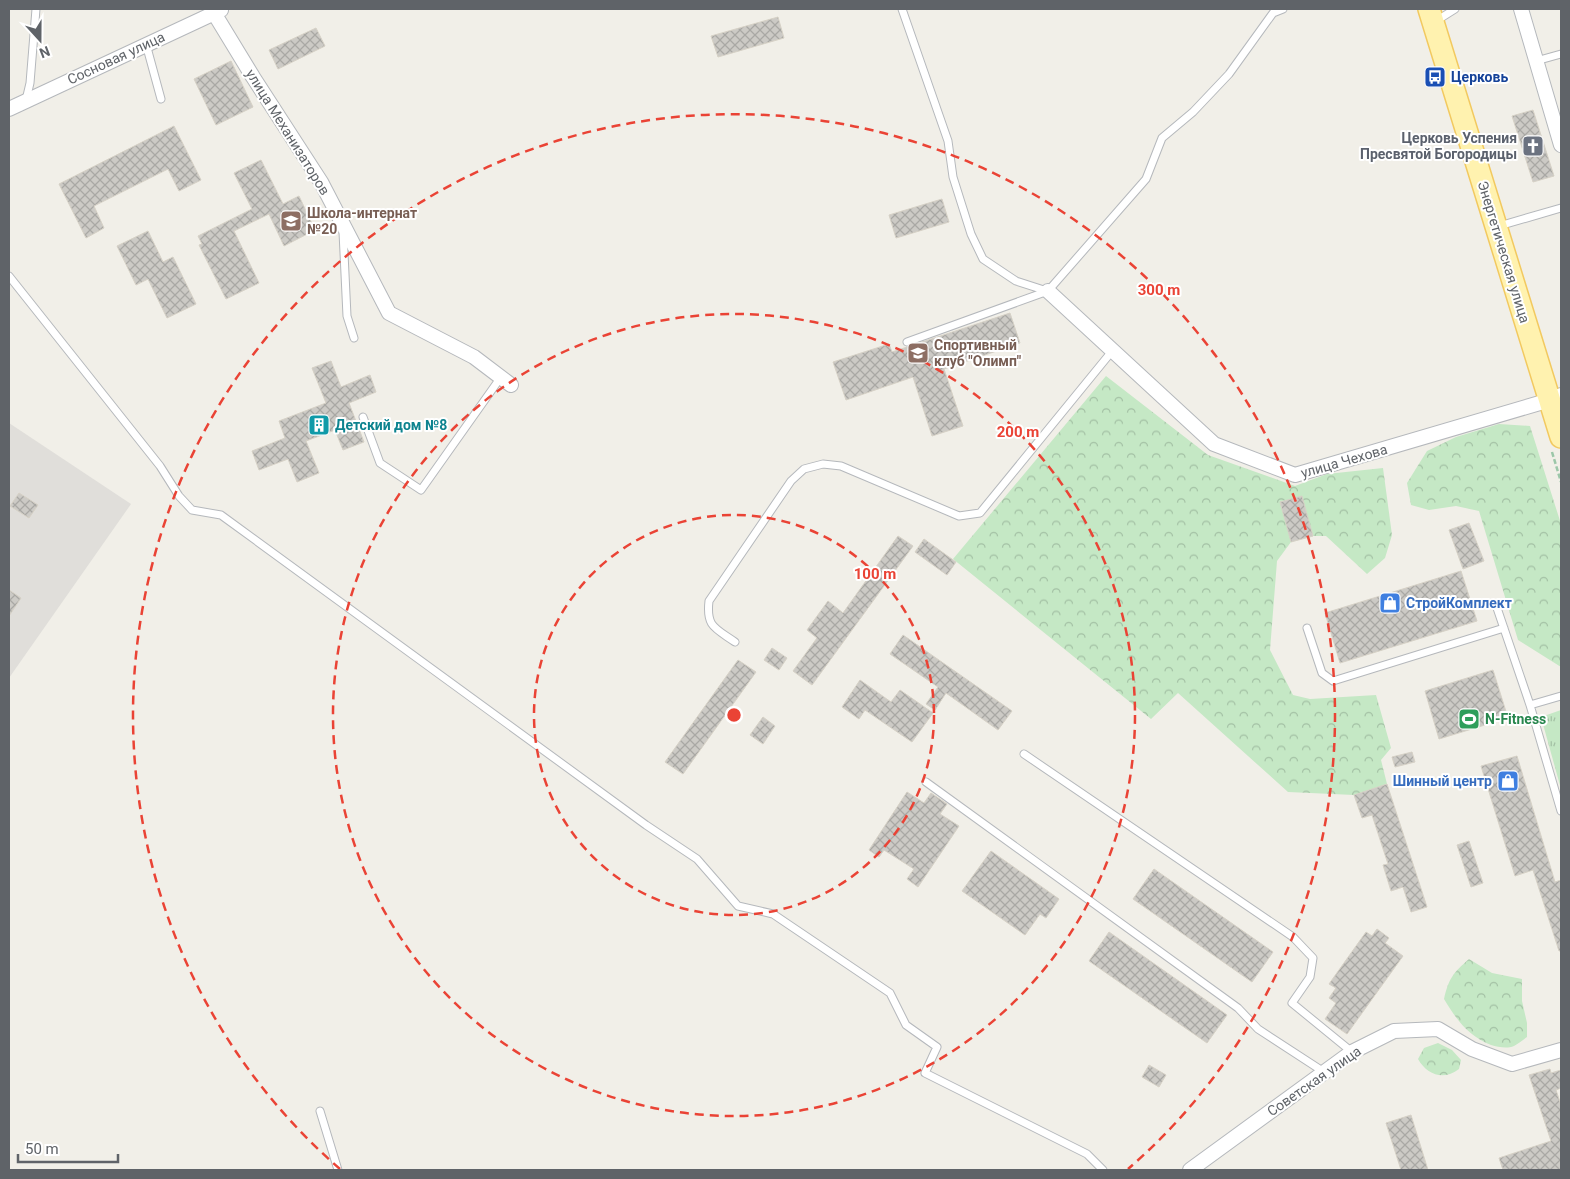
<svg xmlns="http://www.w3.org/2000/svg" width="1570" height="1179" viewBox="0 0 1570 1179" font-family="Roboto,sans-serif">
  <defs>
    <pattern id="grass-tufts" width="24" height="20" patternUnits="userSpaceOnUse" patternTransform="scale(1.25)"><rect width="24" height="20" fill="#c5e8c5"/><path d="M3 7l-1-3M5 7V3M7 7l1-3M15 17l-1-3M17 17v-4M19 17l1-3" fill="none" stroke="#a3c0a4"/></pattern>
    <pattern id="forest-crowns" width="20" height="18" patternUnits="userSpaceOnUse" patternTransform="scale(1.25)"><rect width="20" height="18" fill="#c5e8c5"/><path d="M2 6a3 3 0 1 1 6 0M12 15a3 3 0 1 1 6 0" fill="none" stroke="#a3c0a4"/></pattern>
    <pattern id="building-cross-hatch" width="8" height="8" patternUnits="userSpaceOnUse" patternTransform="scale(1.25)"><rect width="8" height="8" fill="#cccac5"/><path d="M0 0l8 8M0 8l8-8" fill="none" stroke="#a9a8a4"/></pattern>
  </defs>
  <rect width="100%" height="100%" fill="#f1efe8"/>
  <!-- industrial -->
  <path fill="#e0deda" d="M9,423L131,504L9,678Z"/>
  <!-- grass -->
  <path fill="url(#grass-tufts)" d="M1561,710V789L1541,717Z"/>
  <!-- forest -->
  <path fill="url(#forest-crowns)" d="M1106,376L1208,455L1295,486L1327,474L1383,468L1392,535L1385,558L1367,574L1326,536H1313L1291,542L1277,561L1270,650L1293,695L1310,699L1376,695L1391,748L1381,760L1387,784L1354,795L1288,792L1178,693L1151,719L953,559Z
    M1499,424L1530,426L1561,524V667L1518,640L1479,511L1456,506L1429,510L1411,505L1407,483L1427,451L1456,437Z
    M1469,959L1492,973L1522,979V1001L1527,1023V1037C1523,1040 1518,1044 1514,1046C1507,1049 1498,1047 1491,1045C1468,1036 1456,1019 1444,999C1449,978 1453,973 1469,959Z
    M1438,1043L1452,1050L1461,1060L1459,1069C1444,1081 1427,1075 1418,1059L1424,1048Z"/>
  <!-- building -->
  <path fill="url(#building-cross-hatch)" stroke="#d6d1c6" d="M778,17L784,38L718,57L711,36Z
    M316,28L325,46L278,69L269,50Z
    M231,61L253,107L216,125L194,79Z
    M1533,110L1554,176L1533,182L1512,116Z
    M174,126L201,180L179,191L168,169L94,206L104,228L86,238L59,184Z
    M261,160L283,204L299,196L315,230L284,246L269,214L234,231L259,283L226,299L199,245L202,244L198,236L252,209L234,173Z
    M942,199L949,222L896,238L889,215Z
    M148,231L163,262L173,257L196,304L167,318L148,279L136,285L117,246Z
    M1010,313L1020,343L944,369L963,426L932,436L913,377L846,400L833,362L889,344L892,352Z
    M331,361L341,387L370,375L376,392L349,403L364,442L343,450L335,430L306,441L319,473L297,482L288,459L259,470L252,451L285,438L279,421L326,403L312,368Z
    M19,493L38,505L29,518L10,506Z
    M1302,496L1313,536L1291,542L1280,502Z
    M1469,523L1484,561L1463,569L1449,530Z
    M898,536L913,546L812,685L793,671L817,638L807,630L828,601L843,613Z
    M924,539L956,562L947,575L915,552Z
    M1461,571L1477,621L1340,663L1325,613Z
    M9,590L21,598L9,616Z
    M903,635L1012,711L998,730L946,693L935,710L926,704L938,687L890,654Z
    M772,648L787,658L779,670L764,660Z
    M738,660L756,672L683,774L665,762Z
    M1493,670L1508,718L1439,739L1425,691Z
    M860,680L891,702L900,690L933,713L912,742L865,710L859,719L842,707Z
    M763,717L775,726L763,744L750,735Z
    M1412,752L1415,762L1395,767L1392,757Z
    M1517,756L1555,882L1561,880V951H1559L1533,870L1515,876L1481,766Z
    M1387,784L1427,907L1411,912L1403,887L1391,891L1383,865L1388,864L1372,815L1362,818L1354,795Z
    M907,792L924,803L931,793L947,804L940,814L959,826L918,887L907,879L914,869L884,850L879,857L869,850Z
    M1469,841L1483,883L1471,887L1457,845Z
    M991,851L1059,899L1046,918L1040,914L1025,935L962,891Z
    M1154,869L1273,952L1252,982L1133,899Z
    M1377,929L1389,938L1385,943L1403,956L1347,1034L1325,1019L1336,1003L1329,998L1336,988L1329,984L1366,932L1372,936Z
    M1109,932L1227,1015L1207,1043L1089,961Z
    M1149,1065L1166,1075L1159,1087L1142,1077Z
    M1550,1069L1551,1073L1561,1070V1088L1556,1090L1561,1105V1170H1503L1499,1158L1551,1141L1529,1075Z
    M1411,1115L1428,1170H1401L1386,1123Z"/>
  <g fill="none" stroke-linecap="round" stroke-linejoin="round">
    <!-- lane casing -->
    <g stroke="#b5b8bc" stroke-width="9">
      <path id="lane" d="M902,9L948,141L953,177L971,234L983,259L1016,281L1047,291
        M1436,21L1455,9
        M146,44L161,99
        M1536,61L1561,54
        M26,100L30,83L36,9
        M1499,226L1561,208
        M343,232L347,316L354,338
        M9,276L160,466L179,496L192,510L221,515L646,825L697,859L738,906L773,914L890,993L906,1025L937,1047L925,1073L1087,1154L1103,1170
        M907,342L1048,291L1146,179L1162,138L1193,112L1229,74L1273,13L1283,9
        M363,417L380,463L421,490L501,377
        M1496,605L1530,705L1561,696
        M1307,628L1322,673L1333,681L1504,628
        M735,642C715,628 706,627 709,601L791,481L804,469L823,464L841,466L959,516L980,513L1113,350
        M1530,705L1561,811
        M1024,754L1293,937L1313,958L1310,977L1292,1003L1352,1052
        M926,782L1238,1008L1258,1029L1324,1072
        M320,1111L338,1170"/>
    </g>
    <!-- street casing -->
    <g stroke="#b5b8bc" stroke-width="16">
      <path id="street" d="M1521,9L1561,145
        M214,13L253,77L321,182L389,313L474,357L511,385
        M9,109L221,10
        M1048,291L1214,444L1295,475L1550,400L1561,395
        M1190,1170L1352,1052L1394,1031L1438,1029L1472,1049L1512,1064L1561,1050"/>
    </g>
    <!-- primary casing -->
    <g stroke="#f2c960" stroke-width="24">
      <path id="primary" d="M1429,9L1561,437"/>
    </g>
    <!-- path -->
    <path stroke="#9cc7a9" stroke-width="2.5" stroke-dasharray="5 2.5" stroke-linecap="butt" d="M1552,452L1561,482"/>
    <!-- lane -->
    <use href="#lane" stroke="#fff" stroke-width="7"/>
    <!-- street -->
    <use href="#street" stroke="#fff" stroke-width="14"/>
    <!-- primary -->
    <use href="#primary" stroke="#fff2af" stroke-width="21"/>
  </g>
  <!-- distance rings -->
  <g fill="none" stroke="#ea4335" stroke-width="2.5" stroke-dasharray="9 6">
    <circle cx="734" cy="715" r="200"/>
    <circle cx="734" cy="715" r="401"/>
    <path d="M340 1169A601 601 0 1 1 1128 1169"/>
  </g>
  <!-- icons -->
  <defs>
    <g id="bus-square" transform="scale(1.125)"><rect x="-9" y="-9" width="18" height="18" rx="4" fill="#1a4fb4" stroke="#fff"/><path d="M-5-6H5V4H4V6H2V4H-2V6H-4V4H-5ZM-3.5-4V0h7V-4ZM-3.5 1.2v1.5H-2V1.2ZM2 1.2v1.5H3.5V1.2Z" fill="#fff"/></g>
    <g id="church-square" transform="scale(1.125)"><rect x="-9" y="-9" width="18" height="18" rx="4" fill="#6b7280" stroke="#fff"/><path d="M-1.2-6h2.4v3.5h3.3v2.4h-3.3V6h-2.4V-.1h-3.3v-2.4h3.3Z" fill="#fff"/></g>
    <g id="school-square" transform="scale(1.125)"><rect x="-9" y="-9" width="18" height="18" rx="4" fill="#8d6e63" stroke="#fff"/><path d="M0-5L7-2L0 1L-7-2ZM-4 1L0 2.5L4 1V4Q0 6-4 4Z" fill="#fff"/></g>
    <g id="building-square" transform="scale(1.125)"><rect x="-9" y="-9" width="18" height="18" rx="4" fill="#0f9aa8" stroke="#fff"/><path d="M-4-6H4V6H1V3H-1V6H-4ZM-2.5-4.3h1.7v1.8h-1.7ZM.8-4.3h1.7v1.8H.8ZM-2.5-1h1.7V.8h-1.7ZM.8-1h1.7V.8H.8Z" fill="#fff"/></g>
    <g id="shop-square" transform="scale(1.125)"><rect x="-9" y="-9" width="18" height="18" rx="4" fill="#3f7fe0" stroke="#fff"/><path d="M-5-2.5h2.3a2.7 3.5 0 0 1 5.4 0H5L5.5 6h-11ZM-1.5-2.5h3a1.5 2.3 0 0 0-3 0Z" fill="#fff"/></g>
    <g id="stadium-square" transform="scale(1.125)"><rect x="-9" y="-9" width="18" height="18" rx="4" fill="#2e9e5b" stroke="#fff"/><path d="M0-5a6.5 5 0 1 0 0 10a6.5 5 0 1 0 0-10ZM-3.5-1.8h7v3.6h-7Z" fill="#fff"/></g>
  </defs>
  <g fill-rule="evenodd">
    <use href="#bus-square" x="1435" y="77"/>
    <use href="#church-square" x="1533" y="146"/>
    <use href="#school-square" x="291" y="221"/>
    <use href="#school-square" x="918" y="353"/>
    <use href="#building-square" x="319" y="425"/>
    <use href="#shop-square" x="1390" y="603"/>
    <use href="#stadium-square" x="1469" y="719"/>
    <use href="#shop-square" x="1508" y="781"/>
  </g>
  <g text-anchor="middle" stroke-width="4" stroke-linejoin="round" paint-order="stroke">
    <!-- street labels -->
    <g font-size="14" fill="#5f6368" stroke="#fff">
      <text transform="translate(116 58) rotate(-25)" y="5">Сосновая улица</text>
      <text transform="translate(288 132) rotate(58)" y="5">улица Механизаторов</text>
      <text transform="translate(1504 252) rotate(73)" y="5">Энергетическая улица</text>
      <text transform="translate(1344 461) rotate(-16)" y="5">улица Чехова</text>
      <text transform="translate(1314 1081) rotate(-35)" y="5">Советская улица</text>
    </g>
    <!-- transit labels -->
    <g font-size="14" font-weight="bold" fill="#164399" stroke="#fff" text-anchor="start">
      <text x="1451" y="82">Церковь</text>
    </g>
    <!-- worship labels -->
    <g font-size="14" font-weight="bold" fill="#5b616d" stroke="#fff" text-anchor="end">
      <text x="1517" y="143">Церковь Успения<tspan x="1517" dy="16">Пресвятой Богородицы</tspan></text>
    </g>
    <!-- education labels -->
    <g font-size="14" font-weight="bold" fill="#785e54" stroke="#fff" text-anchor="start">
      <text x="307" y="218">Школа-интернат<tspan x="307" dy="16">№20</tspan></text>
      <text x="934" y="350">Спортивный<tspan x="934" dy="16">клуб "Олимп"</tspan></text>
    </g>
    <!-- culture labels -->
    <g font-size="14" font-weight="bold" fill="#0d838f" stroke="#fff" text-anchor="start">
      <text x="335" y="430">Детский дом №8</text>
    </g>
    <!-- shop labels -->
    <g font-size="14" font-weight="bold" fill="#366cbe" stroke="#fff" text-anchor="start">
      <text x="1406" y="608">СтройКомплект</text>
      <text x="1492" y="786" text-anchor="end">Шинный центр</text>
    </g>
    <!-- leisure labels -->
    <g font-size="14" font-weight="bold" fill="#27864d" stroke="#fff" text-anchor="start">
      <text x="1485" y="724">N-Fitness</text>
    </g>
  </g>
  <circle cx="734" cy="715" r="8" fill="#ea4335" stroke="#fff" stroke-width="2.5"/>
  <g font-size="15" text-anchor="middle" font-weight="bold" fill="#ea4335" stroke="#fff" stroke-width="4" stroke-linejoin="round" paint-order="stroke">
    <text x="1159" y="295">300 m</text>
    <text x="1018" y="437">200 m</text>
    <text x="875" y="579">100 m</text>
  </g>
  <!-- border -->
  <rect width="1570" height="1179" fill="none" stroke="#5f6368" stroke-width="20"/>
  <!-- north arrow -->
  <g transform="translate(40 40) rotate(159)" stroke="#ffffff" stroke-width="4" paint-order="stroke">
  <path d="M0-4L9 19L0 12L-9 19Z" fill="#5f6368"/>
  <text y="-8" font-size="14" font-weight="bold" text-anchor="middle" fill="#5f6368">N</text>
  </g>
  <!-- scale -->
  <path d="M18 1154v8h100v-8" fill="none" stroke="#5f6368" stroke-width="2.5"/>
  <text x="25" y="1154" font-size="15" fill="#5f6368" stroke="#ffffff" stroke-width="4" paint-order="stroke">50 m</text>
</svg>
